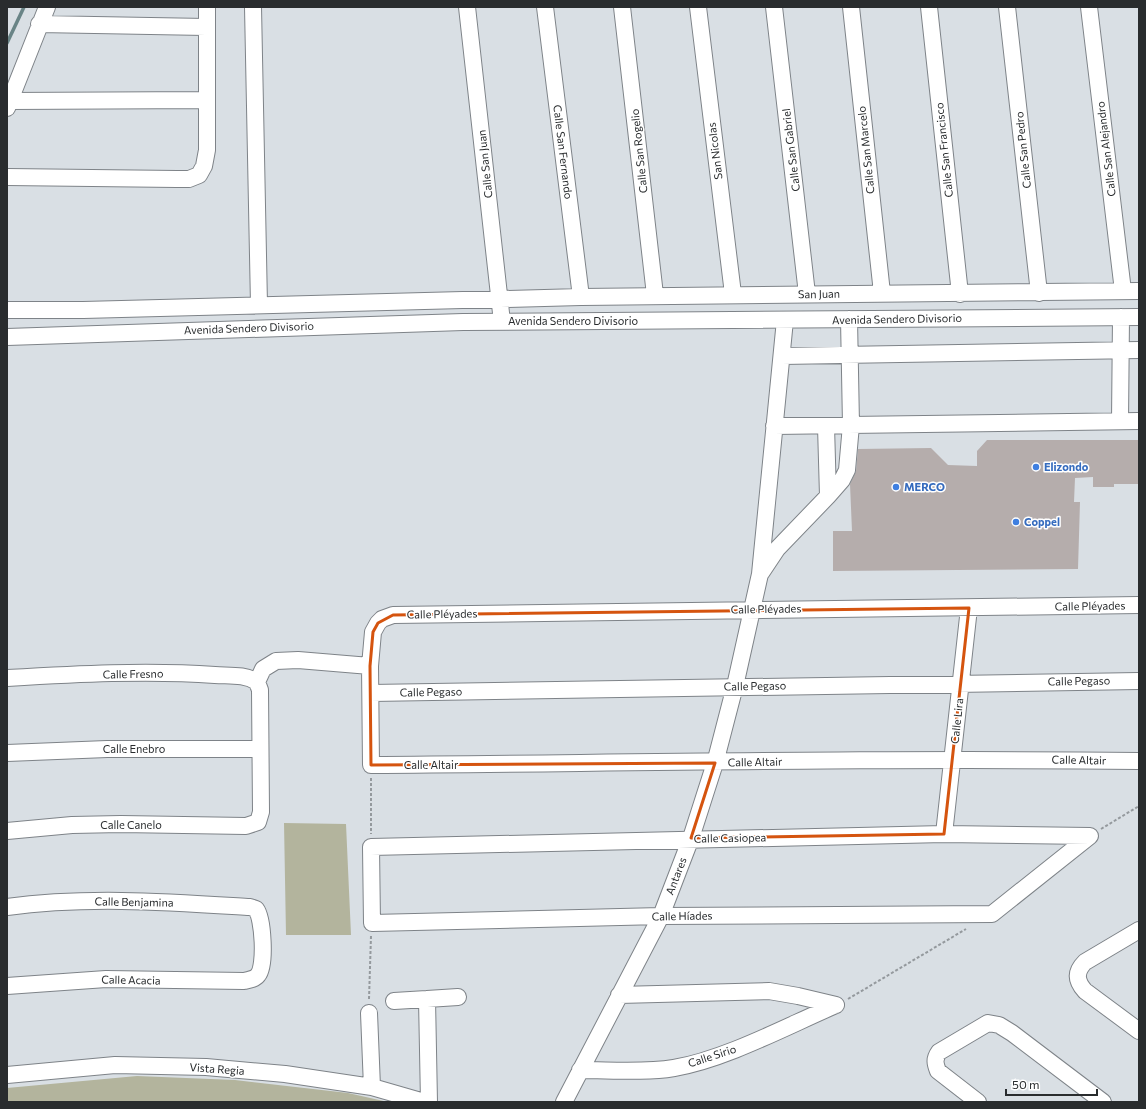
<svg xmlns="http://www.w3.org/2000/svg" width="1146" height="1109" viewBox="0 0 1146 1109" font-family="Commissioner,sans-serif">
  <rect width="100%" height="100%" fill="#d9dfe4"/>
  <!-- green -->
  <path fill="#b3b49d" d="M284,823L346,824L351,935H286Z
    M137,1076L235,1080L348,1093L388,1102H7V1088Z"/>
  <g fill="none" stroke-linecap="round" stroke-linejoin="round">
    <!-- stream -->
    <path stroke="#698486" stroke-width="3.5" d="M7,43L24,7"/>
  </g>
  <!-- building -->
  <path fill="#b5adac" d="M987,440H1139V484H1114V487H1093V477L1075,478L1074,502H1080L1078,569L833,571V531H852L850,484L856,471L858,449L931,448L948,465L977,466V451Z"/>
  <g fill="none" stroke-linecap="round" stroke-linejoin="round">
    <!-- minor casing -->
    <g stroke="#7e8388" stroke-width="18">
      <path id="minor" d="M253,7L259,305
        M467,7L502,322
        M545,7L581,297
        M622,7L655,295
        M698,7L733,294
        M774,7L807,294
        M851,7L882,293
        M929,7L960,294
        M1007,7L1039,293
        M1089,7L1123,291
        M39,24L206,27
        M9,101L206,100
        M7,108L47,7
        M7,177L177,179H189L199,175L204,166L207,150V7
        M7,310H83L581,297L1139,291
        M7,337L463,322L1139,317
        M782,356L1139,350
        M1120,421L1121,317
        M774,426L1139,421
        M826,426L828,496
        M761,573L777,549L828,496L842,480L847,470L851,425L849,319
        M1139,605L393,615L382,619L378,623L373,632L370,666L371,765C627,763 883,758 1139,761
        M7,678C76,674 147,670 215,675C229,676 245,674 257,682
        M257,682L263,669L276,661L298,660L370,666
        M371,693L1139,681
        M7,753L107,749H260
        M7,831L72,825L121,824L246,826L258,822L261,812L260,690L257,682
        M944,834L1090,836L992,914L661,916L372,923L371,847Z
        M944,834L969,608
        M7,907C87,896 169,902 250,907L256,909C263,918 266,965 258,975C255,979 249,980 244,981L106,979L7,986
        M1139,930L1085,962C1075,972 1076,981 1085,991L1139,1031
        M619,995L769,991L798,996L836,1005
        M427,999L458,997
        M394,1001L427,999L429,1102
        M369,1013L372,1087
        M580,1070C611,1070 644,1073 674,1068C726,1059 787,1026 836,1005
        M7,1075L115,1065L206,1067L285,1074L372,1087L424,1102
        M564,1102L661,916L691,838L715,763L735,686L760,574L785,320
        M978,1102L938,1071C935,1063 934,1059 939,1052L988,1023L999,1025L1012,1033L1103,1102"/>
    </g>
    <!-- path -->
    <path stroke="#94999d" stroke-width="2" stroke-dasharray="3 2" stroke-linecap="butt" d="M371,778V834
      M1101,829L1139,806
      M369,999L371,936
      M848,999L966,929"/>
    <!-- minor -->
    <use href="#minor" stroke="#fff" stroke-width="16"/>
  </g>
  <!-- marked area -->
  <path fill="none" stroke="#d5540f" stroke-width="3" stroke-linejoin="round" d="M969,608L944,834L691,838L715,763L371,765L370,666L373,632L378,623L393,615Z"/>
  <!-- markers -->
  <g fill="#3f7fe0" stroke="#fff" stroke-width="1.5">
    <circle cx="1036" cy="467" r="4"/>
    <circle cx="896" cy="487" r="4"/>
    <circle cx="1016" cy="522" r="4"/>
  </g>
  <g text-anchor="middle" stroke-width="3" stroke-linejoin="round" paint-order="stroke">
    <!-- street labels -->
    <g font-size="11" fill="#292c2e" stroke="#fff">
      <text transform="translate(1106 149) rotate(-97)" y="4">Calle San Alejandro</text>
      <text transform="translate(791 150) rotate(-97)" y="4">Calle San Gabriel</text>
      <text transform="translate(866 150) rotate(-96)" y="4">Calle San Marcelo</text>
      <text transform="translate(944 150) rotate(-96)" y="4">Calle San Francisco</text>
      <text transform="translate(1023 150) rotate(-96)" y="4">Calle San Pedro</text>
      <text transform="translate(639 151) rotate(-96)" y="4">Calle San Rogelio</text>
      <text transform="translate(715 151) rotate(-97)" y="4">San Nicolas</text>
      <text transform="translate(563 152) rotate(83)" y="4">Calle San Fernando</text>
      <text transform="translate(485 164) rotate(-96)" y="4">Calle San Juan</text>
      <text transform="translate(819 294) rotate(-1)" y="4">San Juan</text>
      <text transform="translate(897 319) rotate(-1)" y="4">Avenida Sendero Divisorio</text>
      <text x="573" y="325">Avenida Sendero Divisorio</text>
      <text transform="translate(249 328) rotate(-2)" y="4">Avenida Sendero Divisorio</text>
      <text transform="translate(1090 606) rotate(-1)" y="4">Calle Pléyades</text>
      <text transform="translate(766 609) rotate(-1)" y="4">Calle Pléyades</text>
      <text transform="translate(442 614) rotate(-1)" y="4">Calle Pléyades</text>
      <text transform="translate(133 674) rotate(-1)" y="4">Calle Fresno</text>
      <text transform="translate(1079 681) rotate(-1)" y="4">Calle Pegaso</text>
      <text transform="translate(755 686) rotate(-1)" y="4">Calle Pegaso</text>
      <text transform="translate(431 692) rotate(-1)" y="4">Calle Pegaso</text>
      <text transform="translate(957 721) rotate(-84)" y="4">Calle Lira</text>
      <text x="134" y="753">Calle Enebro</text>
      <text transform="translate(1079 760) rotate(1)" y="4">Calle Altair</text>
      <text transform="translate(755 762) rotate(-1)" y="4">Calle Altair</text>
      <text x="431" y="769">Calle Altair</text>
      <text x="131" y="829">Calle Canelo</text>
      <text transform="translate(730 838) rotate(-1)" y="4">Calle Casiopea</text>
      <text transform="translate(676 876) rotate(-69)" y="4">Antares</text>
      <text transform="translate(134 902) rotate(1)" y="4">Calle Benjamina</text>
      <text transform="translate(682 916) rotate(-1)" y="4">Calle Híades</text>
      <text transform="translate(131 980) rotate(1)" y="4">Calle Acacia</text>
      <text transform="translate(712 1056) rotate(-18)" y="4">Calle Sirio</text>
      <text transform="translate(217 1069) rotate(4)" y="4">Vista Regia</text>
    </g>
    <!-- shop labels -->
    <g font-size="11" font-weight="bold" fill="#366cbe" stroke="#fff" text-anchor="start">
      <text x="1044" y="471">Elizondo</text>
      <text x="904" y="491">MERCO</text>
      <text x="1024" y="526">Coppel</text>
    </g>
  </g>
  <!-- border -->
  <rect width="1146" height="1109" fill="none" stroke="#292c2e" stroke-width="16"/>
  <!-- scale -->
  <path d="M1006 1089v6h91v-6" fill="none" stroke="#292c2e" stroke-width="2"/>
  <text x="1012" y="1089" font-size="12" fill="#292c2e" stroke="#ffffff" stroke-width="3" paint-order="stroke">50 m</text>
</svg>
